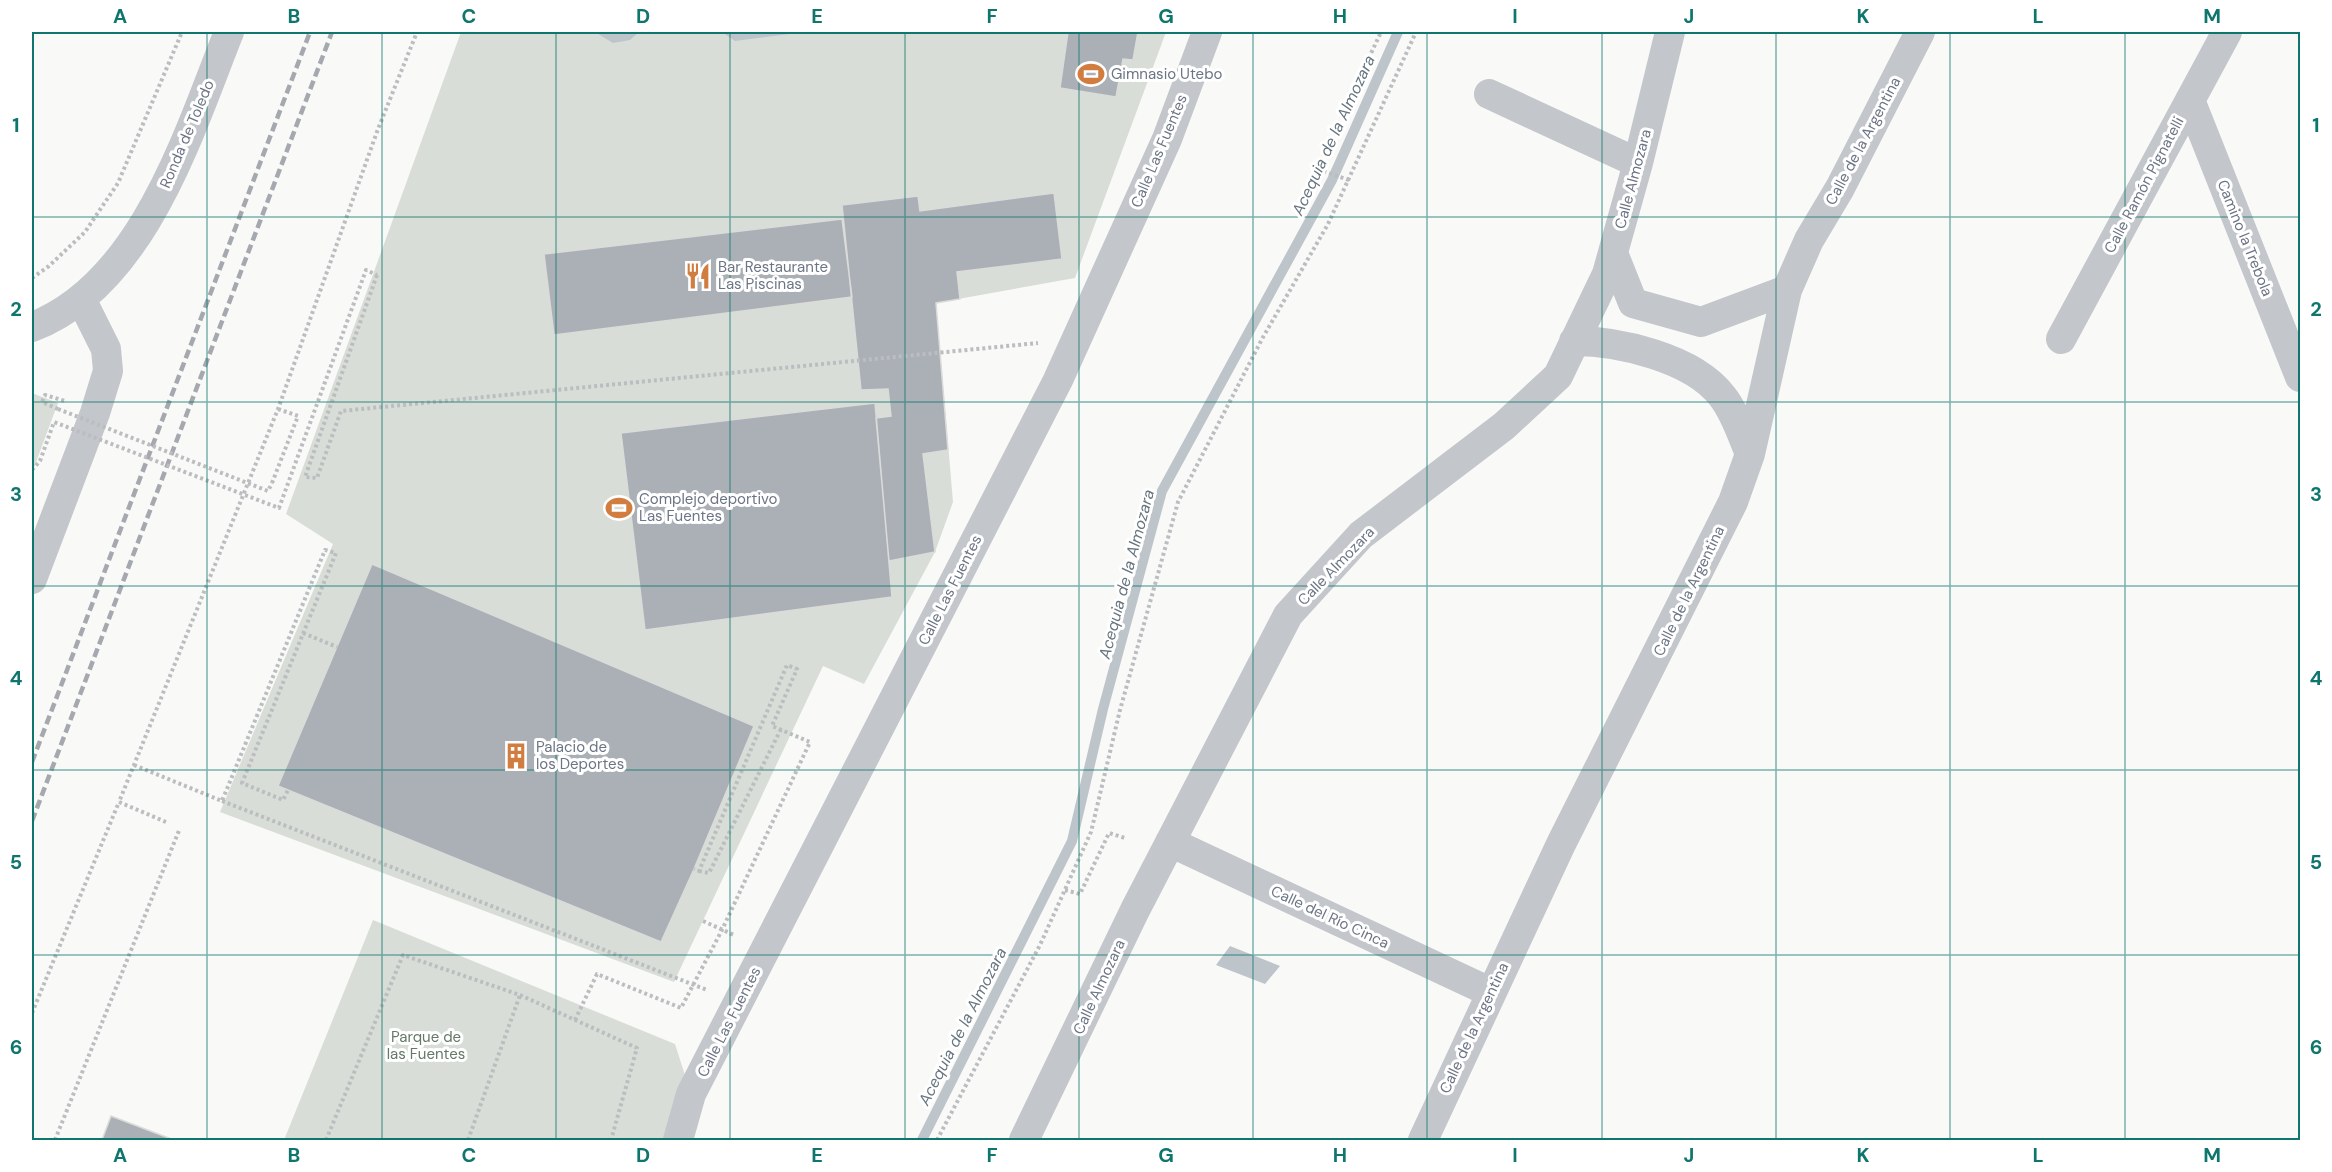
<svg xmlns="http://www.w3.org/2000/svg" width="2332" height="1172" viewBox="0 0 2332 1172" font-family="'DM Sans',sans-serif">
  <rect width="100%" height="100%" fill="#f9f9f7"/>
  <!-- green -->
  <path fill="#d8ded7" d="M461,32H1166L1075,278L936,303L953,502L935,552L864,684L823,666L674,982L220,812L333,544L286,514Z
    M32,393L58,403L32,473Z
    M373,920L675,1044L691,1094L678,1140H284Z"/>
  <!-- water -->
  <path fill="#bdc4ca" d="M595,32H639L630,40L613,43Z
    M722,32H805L735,41Z
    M1230,946L1280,966L1265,984L1216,965Z"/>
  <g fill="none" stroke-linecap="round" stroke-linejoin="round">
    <!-- stream -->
    <path stroke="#bdc4ca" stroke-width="10" d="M922,1140L1072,841L1103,709L1162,491L1332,180L1398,32"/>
  </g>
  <!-- building -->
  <path fill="#abb0b7" stroke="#dbdbd9" stroke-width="1.5" d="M1068,32H1138L1133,60L1123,59L1116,97L1060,88Z
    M1054,193L1062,259L957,272L960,299L936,303L948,450L923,454L935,552L889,561L876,418L891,416L888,389L861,390L842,205L918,196L920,211Z
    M842,219L852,297L554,335L544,254Z
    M875,403L892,597L645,630L621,433Z
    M372,564L754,726L694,869L661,942L278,786Z
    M111,1116L174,1140H102Z"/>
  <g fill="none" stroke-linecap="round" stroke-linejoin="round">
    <!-- path -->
    <path stroke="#bbbdc0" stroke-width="4" stroke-dasharray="3 3" stroke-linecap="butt" d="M1349,180L1317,169L1381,32
      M377,275L305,477L317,478L341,411L1038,343
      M32,278L49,266L85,232L118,183L182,32
      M58,409L42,402L45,395L65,401
      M272,483L298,416L278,409
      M303,633L337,647
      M134,765L222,801L325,550L336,553L242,783L283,800L288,790
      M222,801L707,990
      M166,822L119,802L278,409L378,129L417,32
      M699,871L709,873L781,729
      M1065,890L1080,894L1109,833L1125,838
      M703,921L734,935
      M32,1013L119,802
      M575,1020L597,974L681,1008L722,930L810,742L772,726L797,669L787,665L699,871L694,869
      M55,1140L180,828
      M326,1140L403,955L520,995L637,1048L611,1140
      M468,1140L520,995
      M937,1140L1040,945L1091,832L1120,710L1178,502L1262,339L1328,224L1416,32"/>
    <!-- minor -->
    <path stroke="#c3c6ca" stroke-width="30" d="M1489,94L1638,163
      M2190,100L2300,377
      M1613,253L1633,303L1701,322L1787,290
      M32,327C143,285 189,132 229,32
      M2061,339L2227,32
      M1574,341C1619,341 1693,358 1722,396C1735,412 1742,435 1750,454
      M32,579L95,413L108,371L106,349L81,299
      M1170,842L1490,992
      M678,1140L691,1094L1058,380L1167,139L1207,32
      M1024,1140L1135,910L1288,615L1361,535L1504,426L1558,376L1607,274L1638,163L1670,32
      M1423,1140L1561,844L1733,502L1750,454L1787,290L1809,240L1840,188L1920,32"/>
    <!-- rail -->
    <path stroke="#a5a9af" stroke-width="4.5" stroke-dasharray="9 4.5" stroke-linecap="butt" d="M32,762L310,32
      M32,821L332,32"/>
    <!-- path-bridge -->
    <path stroke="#bbbdc0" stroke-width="4" stroke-dasharray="3 3" stroke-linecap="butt" d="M58,409L268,491L272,483
      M32,470L40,461L54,422L279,508L366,270L377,275"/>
  </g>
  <!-- grid -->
  <path fill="none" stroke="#0f766e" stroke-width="1.5" stroke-opacity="0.55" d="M207,32V1140M382,32V1140M556,32V1140M730,32V1140M905,32V1140M1079,32V1140M1253,32V1140M1427,32V1140M1602,32V1140M1776,32V1140M1950,32V1140M2125,32V1140M32,217H2300M32,402H2300M32,586H2300M32,770H2300M32,955H2300"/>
  <!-- icons -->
  <defs>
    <g id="stadium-bare" transform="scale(2.07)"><path d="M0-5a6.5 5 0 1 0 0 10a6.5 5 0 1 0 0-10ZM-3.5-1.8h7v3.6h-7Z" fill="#d17d40" stroke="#fff" stroke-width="2.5" paint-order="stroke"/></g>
    <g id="restaurant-bare" transform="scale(2.07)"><path d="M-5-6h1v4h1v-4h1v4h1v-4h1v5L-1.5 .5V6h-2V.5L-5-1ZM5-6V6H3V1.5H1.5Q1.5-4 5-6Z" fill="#d17d40" stroke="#fff" stroke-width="2.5" paint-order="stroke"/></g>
    <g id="building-bare" transform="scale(2.07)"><path d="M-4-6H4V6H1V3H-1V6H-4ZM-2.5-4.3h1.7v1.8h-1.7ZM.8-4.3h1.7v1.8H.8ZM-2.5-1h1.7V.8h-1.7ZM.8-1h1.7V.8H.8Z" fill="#d17d40" stroke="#fff" stroke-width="2.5" paint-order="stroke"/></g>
  </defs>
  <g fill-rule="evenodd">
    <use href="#stadium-bare" x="1091" y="74"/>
    <use href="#restaurant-bare" x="698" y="276"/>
    <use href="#stadium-bare" x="619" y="508"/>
    <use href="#building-bare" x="516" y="756"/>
  </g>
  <g text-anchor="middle" stroke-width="6" stroke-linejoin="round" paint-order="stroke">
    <!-- poi labels -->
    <g font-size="15" fill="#6c7585" stroke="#fff" text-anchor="start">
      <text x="1111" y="79">Gimnasio Utebo</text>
      <text x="718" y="272">Bar Restaurante<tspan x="718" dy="17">Las Piscinas</tspan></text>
      <text x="639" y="504">Complejo deportivo<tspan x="639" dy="17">Las Fuentes</tspan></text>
      <text x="536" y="752">Palacio de<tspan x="536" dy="17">los Deportes</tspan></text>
    </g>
    <!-- street labels -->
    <g font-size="15" fill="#6c7585" stroke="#fff">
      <text transform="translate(187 134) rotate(-67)" y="5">Ronda de Toledo</text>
      <text transform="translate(1863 141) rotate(-62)" y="5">Calle de la Argentina</text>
      <text transform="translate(1159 151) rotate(-67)" y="5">Calle Las Fuentes</text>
      <text transform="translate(1633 179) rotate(-75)" y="5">Calle Almozara</text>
      <text transform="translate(2144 185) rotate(-62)" y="5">Calle Ramón Pignatelli</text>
      <text transform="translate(2245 238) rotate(68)" y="5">Camino la Trebola</text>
      <text transform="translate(1336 566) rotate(-46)" y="5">Calle Almozara</text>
      <text transform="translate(950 590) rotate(-63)" y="5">Calle Las Fuentes</text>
      <text transform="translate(1689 591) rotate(-64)" y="5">Calle de la Argentina</text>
      <text transform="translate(1330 917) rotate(25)" y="5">Calle del Río Cinca</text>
      <text transform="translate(1099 987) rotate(-65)" y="5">Calle Almozara</text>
      <text transform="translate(729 1022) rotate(-63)" y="5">Calle Las Fuentes</text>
      <text transform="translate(1474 1028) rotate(-65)" y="5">Calle de la Argentina</text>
    </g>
    <!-- park labels -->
    <g font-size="15" fill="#667866" stroke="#fff">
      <text x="426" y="1042">Parque de<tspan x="426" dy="17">las Fuentes</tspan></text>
    </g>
    <!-- water labels -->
    <g font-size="16" font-style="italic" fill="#67757f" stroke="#fff">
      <text transform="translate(1333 135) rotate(-65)" y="6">Acequia de la Almozara</text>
      <text transform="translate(1126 574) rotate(-75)" y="6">Acequia de la Almozara</text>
      <text transform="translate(962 1026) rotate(-63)" y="6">Acequia de la Almozara</text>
    </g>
  </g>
  <!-- border -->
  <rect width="2332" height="1172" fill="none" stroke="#ffffff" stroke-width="66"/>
  <rect x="33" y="33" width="2266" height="1106" fill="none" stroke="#0f766e" stroke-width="2"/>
  <g font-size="20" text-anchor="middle" font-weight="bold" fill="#0f766e">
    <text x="120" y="23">A</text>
    <text x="294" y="23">B</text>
    <text x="469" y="23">C</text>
    <text x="643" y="23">D</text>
    <text x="817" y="23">E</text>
    <text x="992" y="23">F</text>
    <text x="1166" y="23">G</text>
    <text x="1340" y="23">H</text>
    <text x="1515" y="23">I</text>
    <text x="1689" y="23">J</text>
    <text x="1863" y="23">K</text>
    <text x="2038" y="23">L</text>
    <text x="2212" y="23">M</text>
    <text x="16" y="132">1</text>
    <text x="2316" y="132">1</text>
    <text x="16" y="316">2</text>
    <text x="2316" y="316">2</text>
    <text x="16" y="501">3</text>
    <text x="2316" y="501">3</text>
    <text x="16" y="685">4</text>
    <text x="2316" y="685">4</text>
    <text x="16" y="869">5</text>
    <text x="2316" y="869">5</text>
    <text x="16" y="1054">6</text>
    <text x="2316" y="1054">6</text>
    <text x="120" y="1162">A</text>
    <text x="294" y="1162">B</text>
    <text x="469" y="1162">C</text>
    <text x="643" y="1162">D</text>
    <text x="817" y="1162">E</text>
    <text x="992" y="1162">F</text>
    <text x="1166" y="1162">G</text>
    <text x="1340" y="1162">H</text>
    <text x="1515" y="1162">I</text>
    <text x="1689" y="1162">J</text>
    <text x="1863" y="1162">K</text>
    <text x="2038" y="1162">L</text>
    <text x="2212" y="1162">M</text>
  </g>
</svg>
